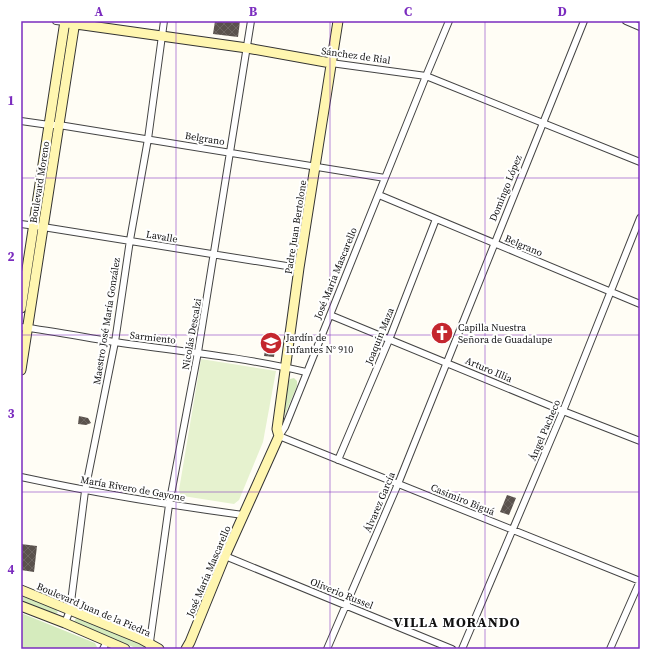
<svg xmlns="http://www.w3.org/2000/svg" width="661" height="670" viewBox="0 0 661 670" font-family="'Source Serif 4',serif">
  <defs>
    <pattern id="building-cross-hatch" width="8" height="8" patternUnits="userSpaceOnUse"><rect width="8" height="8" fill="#5a524d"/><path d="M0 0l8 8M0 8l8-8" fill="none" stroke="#6d6662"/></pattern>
  </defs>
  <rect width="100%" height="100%" fill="#fffdf5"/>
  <!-- grass -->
  <path fill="#d5ebbd" d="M294,378L297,381V386L283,419L282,417L287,384L290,379Z
    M21,595L56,609L58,613L54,614L21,601Z
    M21,613L95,643L98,649H21Z
    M76,618H78L147,645L148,649H138L76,623L74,622Z"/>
  <!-- pitch -->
  <path fill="#e6f2cf" d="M201,359L276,371L263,442L239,500L234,504L183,496L180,494L179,490Z"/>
  <!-- building -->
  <path fill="url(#building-cross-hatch)" d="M215,21H240L238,37L213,34Z
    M267,339L276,340L274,357L264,356Z
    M79,416L88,418L91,423L86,425L78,424Z
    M507,495L516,498L509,515L500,512Z
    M21,544L37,546L34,572L21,570Z"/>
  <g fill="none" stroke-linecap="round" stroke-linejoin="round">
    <!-- street casing -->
    <g stroke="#444" stroke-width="8">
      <path id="street" d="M56,21L65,22
        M449,21L426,76L285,427L279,436L640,581
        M626,21L640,27
        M331,63L426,76L640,162
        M21,121L49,125H59L385,178
        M379,195L640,304
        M21,224L43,227L299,268
        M330,315L563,411L640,441
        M21,327C52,331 83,337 114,342C178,351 243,357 306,372
        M338,460L389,340L436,219
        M21,477C95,493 169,505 243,515
        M225,556L452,649
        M65,623L70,610L85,491L115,342L130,240L148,139L164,21
        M103,649L107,641
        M149,649L169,505L198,352L251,21
        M327,649L398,484L584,21
        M462,649L563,411L640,218
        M610,649L640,581"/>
    </g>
    <!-- secondary casing -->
    <g stroke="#333" stroke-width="11">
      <path id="secondary" d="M69,23L247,48L331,63
        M21,308L65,21
        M21,370L75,21
        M21,590L141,639L159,649
        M21,606L65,623L125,649
        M186,649L190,642L225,556L279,436L277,429L299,268L338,21"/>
    </g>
    <!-- street -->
    <use href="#street" stroke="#fff" stroke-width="6"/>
    <!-- secondary -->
    <use href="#secondary" stroke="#fff6b0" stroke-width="9"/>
  </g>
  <!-- grid -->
  <path fill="none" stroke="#7b2cbf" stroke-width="1" stroke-opacity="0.55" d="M176,21V649M330,21V649M485,21V649M21,178H640M21,335H640M21,492H640"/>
  <!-- icons -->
  <defs>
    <g id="church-disc" transform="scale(1.15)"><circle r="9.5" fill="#c4262e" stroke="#fff"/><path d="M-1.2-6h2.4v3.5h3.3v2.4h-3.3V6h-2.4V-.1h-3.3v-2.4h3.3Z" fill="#fff"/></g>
    <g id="school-disc" transform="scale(1.15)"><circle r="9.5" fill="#c4262e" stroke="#fff"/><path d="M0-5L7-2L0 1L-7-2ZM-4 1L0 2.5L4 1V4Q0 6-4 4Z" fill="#fff"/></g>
  </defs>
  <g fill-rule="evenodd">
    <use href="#church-disc" x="442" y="333"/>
    <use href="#school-disc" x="271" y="343"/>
  </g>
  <g text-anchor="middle" stroke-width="4" stroke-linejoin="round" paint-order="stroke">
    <!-- street labels -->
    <g font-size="10" fill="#111" stroke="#fff">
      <text transform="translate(356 55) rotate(8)" y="4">Sánchez de Rial</text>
      <text transform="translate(205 138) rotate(9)" y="4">Belgrano</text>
      <text transform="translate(39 182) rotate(-81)" y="4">Boulevard Moreno</text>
      <text transform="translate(505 188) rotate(-68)" y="4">Domingo López</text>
      <text transform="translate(295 227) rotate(-81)" y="4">Padre Juan Bertolone</text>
      <text transform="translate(162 236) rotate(10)" y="4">Lavalle</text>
      <text transform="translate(524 245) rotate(23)" y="4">Belgrano</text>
      <text transform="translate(335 273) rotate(-68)" y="4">José María Mascarello</text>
      <text transform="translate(106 321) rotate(-81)" y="4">Maestro José María González</text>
      <text transform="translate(191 334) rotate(-80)" y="4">Nicolás Descalzi</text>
      <text transform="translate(379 336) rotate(-68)" y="4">Joaquín Maza</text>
      <text transform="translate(153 337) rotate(7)" y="4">Sarmiento</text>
      <text transform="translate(489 369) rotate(23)" y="4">Arturo Illia</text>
      <text transform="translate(544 430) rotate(-67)" y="4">Ángel Pacheco</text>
      <text transform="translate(133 488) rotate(10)" y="4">María Rivero de Gayone</text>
      <text transform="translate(463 499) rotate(22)" y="4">Casimiro Biguá</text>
      <text transform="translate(379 502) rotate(-67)" y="4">Álvarez García</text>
      <text transform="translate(208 571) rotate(-67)" y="4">José María Mascarello</text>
      <text transform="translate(342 593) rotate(22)" y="4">Oliverio Russel</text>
      <text transform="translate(94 609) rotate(23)" y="4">Boulevard Juan de la Piedra</text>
    </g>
    <!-- poi labels -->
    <g font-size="10" fill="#111" stroke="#fff" text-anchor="start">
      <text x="458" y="331">Capilla Nuestra<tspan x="458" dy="12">Señora de Guadalupe</tspan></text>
      <text x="286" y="341">Jardín de<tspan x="286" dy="12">Infantes N° 910</tspan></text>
    </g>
    <!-- district labels -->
    <g font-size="14" font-weight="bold" letter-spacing="1" fill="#111" stroke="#fff">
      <text x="457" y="627">VILLA MORANDO</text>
    </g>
  </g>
  <!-- border -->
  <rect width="661" height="670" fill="none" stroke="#ffffff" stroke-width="44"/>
  <rect x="22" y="22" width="617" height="626" fill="none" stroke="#7b2cbf" stroke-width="1.5"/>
  <g font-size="13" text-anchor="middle" font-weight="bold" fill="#7b2cbf">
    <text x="99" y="16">A</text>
    <text x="253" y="16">B</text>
    <text x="408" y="16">C</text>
    <text x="562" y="16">D</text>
    <text x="11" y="105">1</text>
    <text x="11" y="261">2</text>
    <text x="11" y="418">3</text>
    <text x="11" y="574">4</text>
  </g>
</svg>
